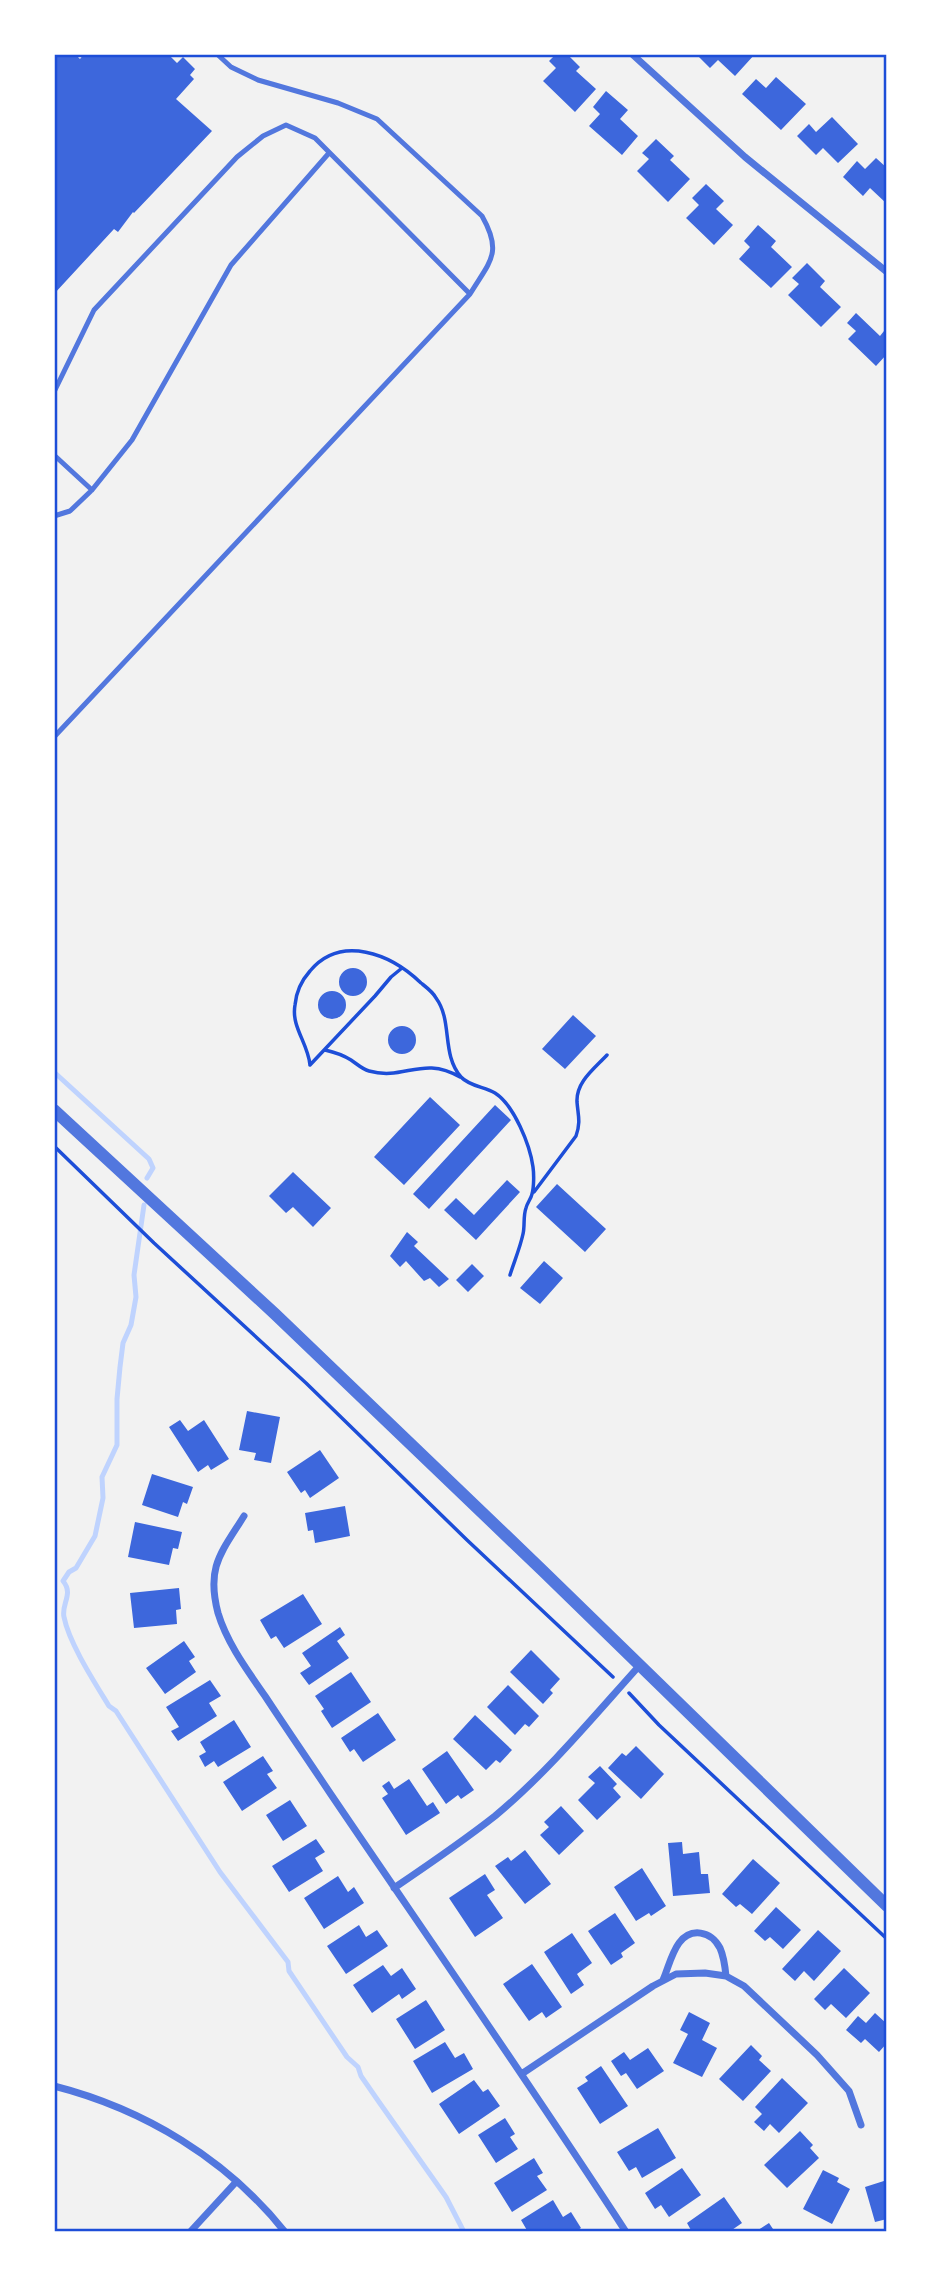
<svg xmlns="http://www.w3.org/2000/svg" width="941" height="2286" viewBox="0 0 941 2286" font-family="Karla,sans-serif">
  <rect width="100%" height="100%" fill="#f2f2f2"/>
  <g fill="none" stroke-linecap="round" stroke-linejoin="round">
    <!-- stream -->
    <path stroke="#bfd3fe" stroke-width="5" d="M54,1072L149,1159L153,1168L147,1178
      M144,1205L134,1275L136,1297L131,1325L123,1343L120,1367L117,1399V1445L102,1477L103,1498L95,1536L76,1568L69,1572L63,1581C74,1594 61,1604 64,1617C69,1643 95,1683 109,1706L116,1711L220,1872L288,1962L289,1971L347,2057L358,2067L361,2076L379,2102L446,2197L464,2232"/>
  </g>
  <!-- building -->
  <path fill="#3d67dc" d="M54,54H75L80,59L84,54H168L177,63L183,57L195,69L190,75L194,79L176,99L212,131L134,213L133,212L118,232L114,229L54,294Z
    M556,54H567L580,67L576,71L596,89L575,112L543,81L556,68L549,61Z
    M696,54H755L735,76L718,60L710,68Z
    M776,77L806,104L781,130L742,94L756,79L766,88Z
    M606,91L628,110L620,119L638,136L622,155L589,126L600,114L593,107Z
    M832,117L858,144L838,163L823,148L816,155L797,136L809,124L816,132Z
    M656,139L674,156L670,160L690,179L668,202L637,171L649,159L642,153Z
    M876,158L887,168V204L870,188L863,196L843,177L857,161L865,169Z
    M706,184L724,201L716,209L733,225L714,245L686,218L699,205L692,198Z
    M758,225L776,241L771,247L792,267L771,288L739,259L750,247L744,241Z
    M807,263L825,281L820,287L841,307L821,327L788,295L799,284L792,278Z
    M856,313L880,336L884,331L887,334V354L876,366L848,339L856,331L847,323Z
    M339 982a14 14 0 1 1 28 0a14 14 0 1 1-28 0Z
    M318 1005a14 14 0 1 1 28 0a14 14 0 1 1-28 0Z
    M573,1015L596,1036L565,1069L542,1049Z
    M388 1040a14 14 0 1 1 28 0a14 14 0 1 1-28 0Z
    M430,1097L460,1125L404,1185L374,1157Z
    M495,1105L511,1120L429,1209L413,1194Z
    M293,1172L331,1208L313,1227L293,1207L286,1213L269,1196Z
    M507,1180L520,1192L476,1240L444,1210L456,1198L474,1215Z
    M557,1184L606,1229L585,1252L536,1207Z
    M407,1232L418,1242L414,1246L449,1279L439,1287L430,1278L424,1281L406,1261L400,1267L390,1256Z
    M544,1261L563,1278L540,1304L520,1288Z
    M472,1264L484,1276L468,1292L456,1280Z
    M247,1411L280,1417L271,1463L254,1460L256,1453L239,1450Z
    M180,1420L188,1431L204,1420L229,1459L211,1470L208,1465L198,1472L169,1427Z
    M320,1450L339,1478L310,1498L305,1490L301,1493L287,1472Z
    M152,1474L193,1487L187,1504L183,1502L178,1517L142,1505Z
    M345,1506L350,1536L315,1543L313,1530L308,1531L305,1513Z
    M135,1522L182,1532L178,1549L173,1548L169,1565L128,1557Z
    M179,1588L181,1609L176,1610L177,1624L134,1628L130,1593Z
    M303,1594L322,1624L284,1648L276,1636L271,1639L260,1620Z
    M340,1627L345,1635L337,1641L349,1658L309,1685L300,1673L311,1666L302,1653Z
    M184,1641L195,1657L189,1661L196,1672L165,1694L146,1668Z
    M531,1650L560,1679L550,1690L553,1693L543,1704L510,1672Z
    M351,1672L371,1702L332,1728L321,1711L324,1709L315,1696Z
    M210,1680L221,1696L209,1703L217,1716L178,1741L171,1731L179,1727L166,1707Z
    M508,1685L539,1716L529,1727L525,1724L515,1735L487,1707Z
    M378,1713L396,1740L363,1762L354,1749L350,1752L341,1738Z
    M475,1715L512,1750L500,1763L496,1760L486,1770L453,1739Z
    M234,1720L251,1747L218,1767L214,1761L205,1767L199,1756L206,1752L200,1742Z
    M636,1746L664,1774L641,1799L608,1768L622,1753L626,1756Z
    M447,1751L474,1790L461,1799L458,1795L446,1804L422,1769Z
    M263,1756L273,1771L267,1774L277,1788L242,1811L223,1782Z
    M600,1766L617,1784L613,1788L621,1797L597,1820L578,1800L595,1783L588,1777Z
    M409,1779L427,1806L433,1802L440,1813L406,1835L382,1798L388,1794L382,1786L389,1781L394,1789Z
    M290,1800L307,1826L283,1841L266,1815Z
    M561,1806L584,1831L559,1855L540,1835L549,1827L544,1822Z
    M316,1839L325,1852L315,1858L323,1871L289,1892L272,1866Z
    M682,1842L683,1854L699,1852L701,1874H708L710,1893L673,1896L668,1843Z
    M525,1850L551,1884L525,1904L495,1866L508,1857L511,1861Z
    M753,1859L780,1883L752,1914L740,1904L736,1907L722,1894Z
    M642,1868L666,1906L651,1916L649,1913L636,1921L614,1887Z
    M485,1874L495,1890L487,1895L503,1918L475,1937L449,1898Z
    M338,1876L348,1892L354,1887L364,1903L324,1929L304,1898Z
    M776,1907L801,1930L783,1949L770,1937L765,1941L754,1931Z
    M615,1913L635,1943L621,1953L623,1957L611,1965L588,1931Z
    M359,1925L366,1937L377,1930L388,1946L346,1974L327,1946Z
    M818,1930L841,1951L814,1981L804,1971L795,1981L782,1969Z
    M572,1933L592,1963L577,1974L584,1985L571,1994L544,1952Z
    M532,1964L562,2007L546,2018L542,2012L529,2021L503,1984Z
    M383,1965L391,1976L402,1968L416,1989L402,1999L399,1994L372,2013L353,1985Z
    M844,1968L870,1993L846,2018L831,2004L825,2010L814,1999Z
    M426,2000L445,2030L415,2049L396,2019Z
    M689,2012L710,2023L702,2040L717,2048L702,2077L673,2063L688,2034L680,2030Z
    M875,2013L887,2024V2043L879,2052L865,2039L861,2043L846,2030L858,2016L866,2023Z
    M445,2042L455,2058L464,2053L473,2069L432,2093L413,2061Z
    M751,2045L762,2056L759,2060L771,2071L743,2101L719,2079Z
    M648,2048L664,2071L637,2089L626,2073L621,2076L611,2061L624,2052L630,2060Z
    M601,2066L628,2106L600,2124L577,2088L588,2081L585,2077Z
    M782,2078L808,2103L779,2133L770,2124L764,2131L754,2122L762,2114L755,2107Z
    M474,2080L483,2092L488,2089L500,2106L459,2134L439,2104Z
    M505,2118L515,2134L510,2137L518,2149L496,2163L478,2135Z
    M658,2128L676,2158L642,2178L636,2167L629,2171L617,2152Z
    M800,2131L813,2145L810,2148L819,2158L787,2188L764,2165Z
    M534,2158L543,2173L537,2176L547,2190L512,2212L494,2183Z
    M682,2168L701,2195L669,2217L661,2205L655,2209L645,2193Z
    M823,2170L839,2178L837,2182L850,2189L832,2224L803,2209Z
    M887,2180V2219L875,2222L865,2187Z
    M724,2197L742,2223L729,2232H692L687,2223Z
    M553,2200L563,2217L571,2212L581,2228L575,2232H528L521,2220Z
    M769,2223L775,2232H755Z"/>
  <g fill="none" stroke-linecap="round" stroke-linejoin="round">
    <!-- path -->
    <path stroke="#1d4ed8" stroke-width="3.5" d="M325,1050C334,1052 343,1055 351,1060C357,1064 362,1069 369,1071C405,1081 422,1055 460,1077
      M310,1065C308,1043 291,1027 295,1005C296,993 302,980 310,971C341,934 391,954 421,983C426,987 433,992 436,998C453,1021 441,1054 461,1077C469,1086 485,1087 495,1093C514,1105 530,1145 533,1167C534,1174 534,1187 532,1194C531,1199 527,1203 526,1208C523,1216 525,1226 523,1234C520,1248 514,1262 510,1275
      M310,1065L375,996L391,977L402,968
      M54,1146L154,1243L306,1383L467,1540L613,1677
      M534,1192L576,1136C581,1122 578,1115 577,1102C576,1082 594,1069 607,1055
      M629,1693L659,1725L887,1939"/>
    <!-- service -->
    <path stroke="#5277de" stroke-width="5" d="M217,54L231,67L258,80L338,103L377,119L482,216C503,253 490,261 470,294
      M54,392L94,310L237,157L263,136L286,125L315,138L470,294L54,737
      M54,455L92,490
      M54,516L70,511L92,490L132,440L231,265L329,153"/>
    <!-- minor -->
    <path stroke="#5277de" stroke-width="7" d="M632,54L745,157L887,272
      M244,1516C221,1553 206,1567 218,1613C227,1643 247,1670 265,1696C286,1728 308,1760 330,1793C429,1939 530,2084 626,2232
      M394,1888C428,1865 462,1842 495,1816C548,1772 594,1716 640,1665
      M663,1980C668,1969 671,1954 679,1943C691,1927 711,1931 720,1948C724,1957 725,1966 726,1976
      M523,2073L653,1986L676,1974L705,1973L726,1976L744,1986L817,2055L849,2091L861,2125
      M54,2086C144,2109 227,2159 285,2232
      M190,2232L236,2182"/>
    <!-- tertiary -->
    <path stroke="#5277de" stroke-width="12" d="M54,1110L275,1314L543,1571L887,1906"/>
  </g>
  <!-- border -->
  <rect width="941" height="2286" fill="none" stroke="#ffffff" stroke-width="112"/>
  <rect x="56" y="56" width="829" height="2174" fill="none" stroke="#1d4ed8" stroke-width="2.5"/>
</svg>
